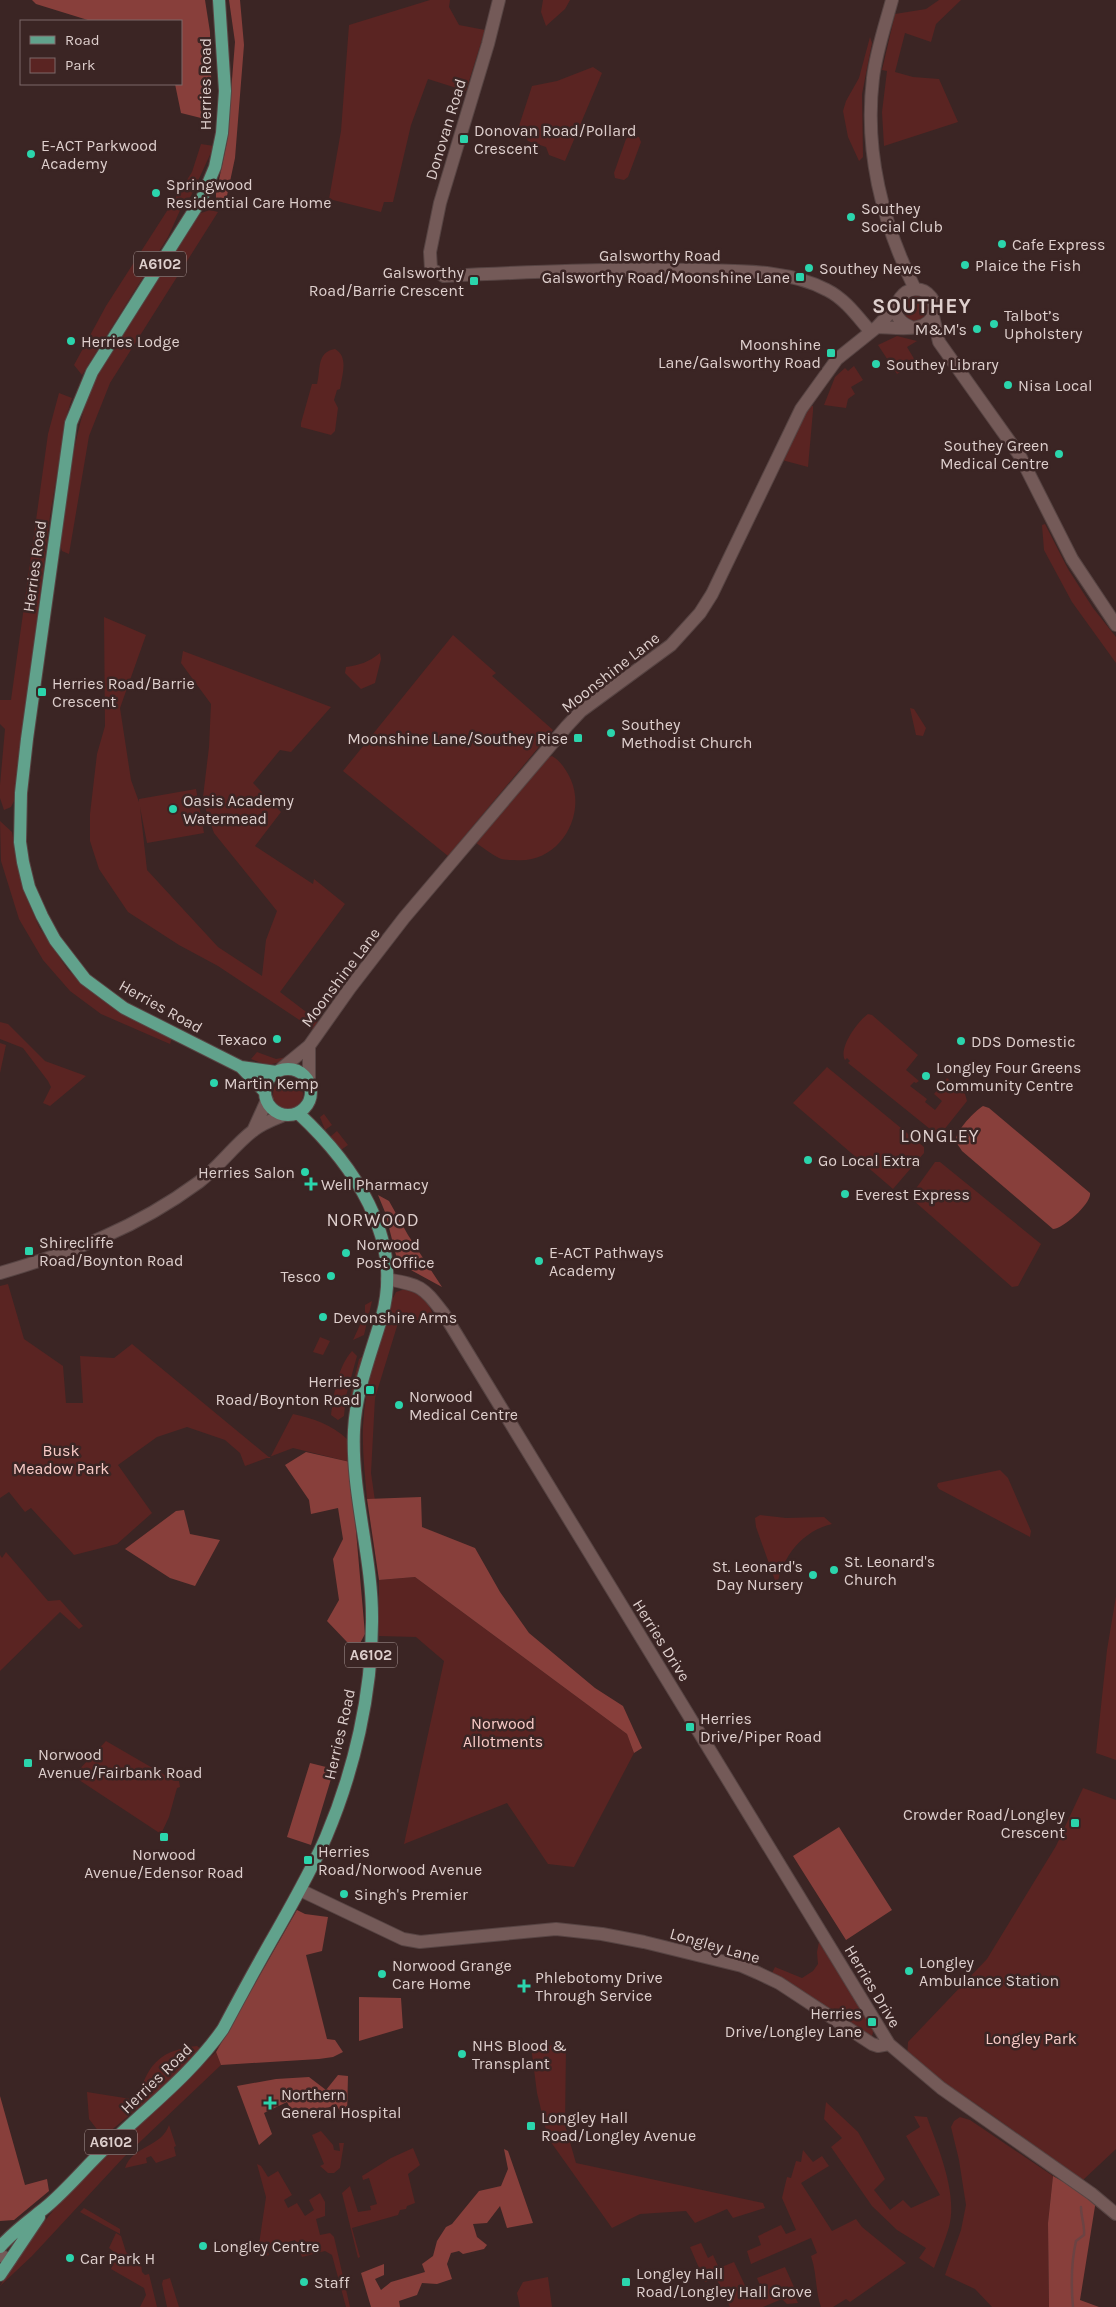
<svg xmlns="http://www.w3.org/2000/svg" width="1116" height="2307" viewBox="0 0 1116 2307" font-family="Karla,sans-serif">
  <rect width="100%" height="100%" fill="#3b2524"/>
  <!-- green -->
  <path fill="#5a2422" d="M430,0H450L449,7L459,25L485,30L466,91L428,79L411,125L393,202H384L381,212L329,199L341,131L349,25Z
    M543,0H570L565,9L546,26L541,12Z
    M939,0H961L936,24L931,42L905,33L895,72L913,77L939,79L958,122L884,146L882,112L887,71L882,70L895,14L926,9Z
    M870,37L872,43L862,94L863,157L859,161L848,137L843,111L846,101L859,78Z
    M593,67L602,73L565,161L549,155L546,147L528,141L519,126L532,86L557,81Z
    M630,136L639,137L641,142L628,177L624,180L615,178L614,173L626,139Z
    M201,144L214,146L191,196L182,206L168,237L82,375L74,365L106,306L192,172Z
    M210,210L218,212L110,383L89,436L69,554L62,551L60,545C69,489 72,432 95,380L194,223L201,213Z
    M903 308a13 13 0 1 1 26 0a13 13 0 1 1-26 0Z
    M897,336L917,341L907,347L916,362L897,374L878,345Z
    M335,349C349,357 342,375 340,389L337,390L334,400L338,408L335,431L331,435L301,427V423L312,384H317C321,370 316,352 335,349Z
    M854,366L863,380L851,387L855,394L848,399L846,408L824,405L835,377L845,368L848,371Z
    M59,393L72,398L67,414L50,516L14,801L11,807L4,810L0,798V785L5,729L0,724V700H11L48,434Z
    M810,405L813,406V411L808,467L782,460Z
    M1045,524L1068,569L1093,608L1116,637V663L1072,602L1044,550L1042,525Z
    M104,617L146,635L120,708L131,780L139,802V799L196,789L204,833L147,843L140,807L147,870L218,947L262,976L266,940L277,911L214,833L207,814L203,797L209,747L211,704L181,663L183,651L331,707L291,752L280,750L253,783L281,812L255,846L313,884L314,879L345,904L280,992L318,1021L313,1029L218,966L179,945L128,912L99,869L90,841V814L97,754L105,726Z
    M453,635L496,673L492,676L553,730L448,856L343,771Z
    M380,653L381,659L375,683L361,689L345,673L346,667C360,665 369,662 380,653Z
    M910,708L914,709L926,728L923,736L916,735Z
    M552,756C561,761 567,771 571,780C587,818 557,865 514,860C509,860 503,860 499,858C491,854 484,848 476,843V841L547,758Z
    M0,821L12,832L23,889L39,927L68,970L91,991L120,1012L172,1038L170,1044L101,1014L70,991L43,960L19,919L1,861Z
    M868,1014L872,1015L918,1055L906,1070L919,1081L916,1083L914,1082L910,1086L927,1099L925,1102L935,1110L942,1101L934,1094L947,1078L965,1094L967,1101L943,1131L935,1133L848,1063L850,1061L847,1058L845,1060C838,1048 858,1021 868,1014Z
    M0,1022L8,1024L45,1061L86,1076L50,1106L43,1103L51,1087L48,1081L23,1048L0,1039Z
    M0,1043L6,1045L0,1073Z
    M257,1052L276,1059L287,1057C276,1067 264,1065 251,1059Z
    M827,1067L924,1147V1153L893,1189L793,1103Z
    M273 1094a15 15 0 1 1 30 0a15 15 0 1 1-30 0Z
    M324,1114L332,1125L325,1130L320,1117Z
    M337,1131L348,1145L341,1150L330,1137Z
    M935,1162H940L1041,1244L1018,1286L1012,1287L913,1200L912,1194Z
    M8,1284L24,1339L63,1366L66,1403H83L80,1356L114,1358L132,1344L270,1458L293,1414C313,1418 332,1425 347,1439L350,1462L293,1448L245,1466L240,1453L225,1440L187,1427L157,1437L118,1465L152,1513L117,1544L74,1555L31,1508L25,1512L9,1492L0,1498V1286Z
    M405,1289C423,1291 427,1299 433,1315L426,1319L398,1323L375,1398L371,1473L375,1501L367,1499C365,1475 362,1450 363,1426C365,1383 379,1343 391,1302L396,1292Z
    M372,1301L364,1335L353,1340L365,1314V1305Z
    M320,1337L330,1341L323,1355L313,1352Z
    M352,1351L357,1356L346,1396L344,1416L338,1420L331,1415C334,1394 337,1368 352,1351Z
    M363,1356L364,1360L353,1397H350L359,1359Z
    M1000,1470L1008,1478L1031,1531L1030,1537L939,1489L937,1486L938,1483Z
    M760,1515L786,1518L824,1517L832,1524C802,1531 782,1557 777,1586L756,1527L755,1518Z
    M6,1552L48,1601L60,1600L83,1626L79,1629L60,1612L0,1671V1555L2,1558Z
    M415,1577L627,1734L634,1753L574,1867L548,1864L507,1803L404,1844L444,1661L416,1637L379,1636V1580Z
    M1116,1596V1760L1096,1753L1107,1650Z
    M106,1741L175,1781H179L180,1787L177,1788L169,1817L161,1834L73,1776Z
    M1083,1788L1116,1800V2149L1083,2180L979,2106L907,2060L908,2042L987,1959L1056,1846Z
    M819,1942L874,2028L872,2036H869L772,1973L775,1967L802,1978L813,1971L818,1964L817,1952Z
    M566,2045L565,2125L576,2163L763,2203L765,2208L733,2218L727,2209L695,2223L686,2211L640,2214L612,2228L548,2138L537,2093L531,2046Z
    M197,2046L201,2049L154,2095L103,2137L89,2119L87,2092L131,2099L139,2095C149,2062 162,2050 197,2046Z
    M216,2052L221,2065L124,2157L32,2256L0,2286L24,2247L64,2197Z
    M826,2102L858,2132L885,2179L874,2190L890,2210L903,2200L911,2208L940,2195L906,2136L920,2127L914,2116L927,2117C938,2148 958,2193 949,2227C945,2241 939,2254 934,2268L919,2258L926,2248L897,2230L872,2206L831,2147L842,2138L824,2119Z
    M960,2117L970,2120L1053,2176L1048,2223L1049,2307H992L975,2289L945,2275L961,2230L966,2205L959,2160L951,2127L954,2121Z
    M169,2125L176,2146L174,2147L176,2156L156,2163L151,2156L146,2158L147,2163L125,2168C132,2146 162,2147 169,2125Z
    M321,2131L333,2145L334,2150L340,2151L339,2143H344L340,2168L334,2173H328L320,2166L324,2164L312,2135Z
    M413,2148L420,2165L408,2174L415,2203L407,2206L406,2209L400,2210L398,2215L352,2228L360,2257L358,2258L342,2193L350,2186L358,2212L371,2210L370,2206L377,2204L369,2178L363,2180L362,2176L391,2158Z
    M803,2150L813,2162L822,2156L829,2166L801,2183L832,2231L856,2219L862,2227L906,2263L850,2302L846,2299L833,2307H821C815,2290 817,2273 811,2256L817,2253L811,2238L751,2264L747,2251L761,2245L758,2236L781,2225L786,2234L796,2230L782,2198L787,2177L791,2178L796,2161L801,2162Z
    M257,2164L261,2166L268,2177L278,2171L292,2195L284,2200L288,2208L297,2203L305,2216L314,2210L309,2200L320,2193L325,2202V2216L316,2219L320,2235L330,2233L334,2237L350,2307H346L332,2255L325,2251L302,2257L295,2240L267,2249L269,2255L262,2257L258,2251L266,2197Z
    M84,2208L120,2229V2234L80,2212Z
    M116,2233L121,2236L126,2252L141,2264L142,2272L145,2275L149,2274L157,2307H140L146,2295L144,2288L111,2269L117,2254L109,2248Z
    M701,2243L708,2258L713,2255L719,2268L734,2262L749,2294L761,2288L757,2278L785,2267L794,2287L791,2288L798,2303L787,2304L782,2299L763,2307H730L726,2299L730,2296L726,2287L721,2288L716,2278L705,2282L690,2247Z
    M548,2277L552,2307H520L517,2293L523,2282Z
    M170,2278L179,2307H167L162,2284L163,2280Z"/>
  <!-- forest -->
  <path fill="#883f3b" d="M32,0H205L210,32L212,111L205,119L181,113L175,84H181V21H91L36,4Z
    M229,0H240L244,45L235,158L225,205L216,200V194L227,142L235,42Z
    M983,1106L989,1108L1090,1193C1092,1203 1063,1229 1053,1229L962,1151C960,1148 957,1144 956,1141C955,1131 975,1111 983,1106Z
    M378,1195L389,1201L408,1235L442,1287L398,1263L385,1212Z
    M306,1452L350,1462L365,1634L358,1647L347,1642L327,1621L339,1600L333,1559L343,1539L338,1508L311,1514L309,1500L285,1465Z
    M421,1497L422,1527L475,1548L500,1592L529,1633L595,1688L623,1706L642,1748L634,1753L627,1734L415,1577L379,1580L367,1499Z
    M184,1510L190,1534L220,1540L195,1586L170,1578L125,1549L176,1511Z
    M310,1763L334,1769L311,1845L287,1837Z
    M839,1827L892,1910L846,1940L793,1856Z
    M297,1910L305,1914L328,1917L322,1951L306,1955L327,2039L335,2040L343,2052L333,2057L319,2059L221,2065L216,2052Z
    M359,1997L401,1998L403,2028L359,2041Z
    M338,2075L348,2076L347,2115L341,2113L336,2104L315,2114L313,2109L295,2118L287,2102L264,2113L272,2134L259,2145L237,2086L276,2079L309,2077L326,2090Z
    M0,2096L25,2185L47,2179L49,2191L14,2220L0,2221Z
    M504,2149L508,2151L533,2223L507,2228L500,2206L487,2223L473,2224L477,2237L487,2245L484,2249L463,2254L459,2251L451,2253L447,2264L452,2279L437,2284L422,2283L417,2295L399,2301L400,2307H371L361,2273L384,2264V2275L375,2279L381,2290L391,2282L425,2272L422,2264L433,2256L437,2241L446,2227L452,2224L479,2191L501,2186L508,2169Z
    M1053,2176L1096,2200L1080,2300L1099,2307H1049L1048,2223Z"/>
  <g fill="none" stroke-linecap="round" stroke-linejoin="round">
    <!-- stream -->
    <path stroke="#6c4343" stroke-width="2.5" d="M1073,2307C1071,2285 1071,2263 1076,2241L1084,2235C1085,2226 1081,2217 1081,2207"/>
    <!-- minor casing -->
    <g stroke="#574443" stroke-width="14">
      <path id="minor" d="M499,0L488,44L440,203L430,252L431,269L444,276C529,272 615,268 701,270C742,271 790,270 827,290C845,299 857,316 870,331
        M892,0C885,26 876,52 873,78C864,152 883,224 915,289
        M933,316L939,342L1020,456L1072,559L1116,625
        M877,327C894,327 931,335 934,311C935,306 934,301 931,297C911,272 876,314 911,327
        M309,1046V1082
        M281,1069L309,1046L350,988L404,918L567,726L581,711L671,645L700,613L712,594L801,409L837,359L877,327L897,305
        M253,1131L267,1100
        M0,1273C75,1251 135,1229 199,1182C219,1167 235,1144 254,1130C263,1123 274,1119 284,1115
        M387,1279C423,1286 422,1286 444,1314L889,2044L941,2088L1092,2194L1116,2214
        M300,1890L403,1939L420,1942L556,1929L602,1934L644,1942L742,1966L758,1973L779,1983L872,2044L878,2046L889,2044
        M0,2255L10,2260"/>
    </g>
    <!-- major casing -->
    <g stroke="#574443" stroke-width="14">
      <path id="major" d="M219,0L225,91L222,133L215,167L202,198L92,372L71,423L27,739L21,793L20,842L23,862L29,887L42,916L55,940L85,979L124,1008L241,1067L265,1092
        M241,1067L276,1072
        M265 1092a23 23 0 1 1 46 0a23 23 0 1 1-46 0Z
        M0,2247C14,2231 30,2220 46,2207C70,2187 90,2161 114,2140C152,2104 193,2072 223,2029C241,1995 259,1962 278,1929C295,1899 312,1869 326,1837C354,1771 372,1694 372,1622C373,1558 351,1494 354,1430C356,1390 371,1354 382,1316C404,1237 353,1164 298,1113
        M0,2275L39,2217"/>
    </g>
    <!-- minor -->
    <use href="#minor" stroke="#745a58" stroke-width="12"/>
    <!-- major -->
    <use href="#major" stroke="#61a28c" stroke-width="12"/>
  </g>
  <!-- markers -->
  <g fill="#2bd5ac" stroke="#3b2524" stroke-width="2">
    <rect x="459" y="134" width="10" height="10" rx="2.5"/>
    <circle cx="31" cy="154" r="5"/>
    <circle cx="156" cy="193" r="5"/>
    <circle cx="851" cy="217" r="5"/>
    <circle cx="1002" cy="244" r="5"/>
    <circle cx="965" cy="265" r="5"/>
    <circle cx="809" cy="268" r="5"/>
    <rect x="795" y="272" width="10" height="10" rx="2.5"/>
    <rect x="469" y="276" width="10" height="10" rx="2.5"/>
    <circle cx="994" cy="324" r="5"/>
    <circle cx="977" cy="329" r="5"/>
    <circle cx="71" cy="341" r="5"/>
    <rect x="826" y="348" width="10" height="10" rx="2.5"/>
    <circle cx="876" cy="364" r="5"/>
    <circle cx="1008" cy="385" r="5"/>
    <circle cx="1059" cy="454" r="5"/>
    <rect x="37" y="687" width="10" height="10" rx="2.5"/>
    <circle cx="611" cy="733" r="5"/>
    <rect x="573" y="733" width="10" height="10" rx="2.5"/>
    <circle cx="173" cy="809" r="5"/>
    <circle cx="277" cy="1039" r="5"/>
    <circle cx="961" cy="1041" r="5"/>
    <circle cx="926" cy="1076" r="5"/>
    <circle cx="214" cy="1083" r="5"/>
    <circle cx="808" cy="1160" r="5"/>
    <circle cx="305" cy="1172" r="5"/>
    <path d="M308.5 1176.5h5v5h5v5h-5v5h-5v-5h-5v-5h5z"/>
    <circle cx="845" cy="1194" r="5"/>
    <rect x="24" y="1246" width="10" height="10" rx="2.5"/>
    <circle cx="346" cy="1253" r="5"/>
    <circle cx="539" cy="1261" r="5"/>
    <circle cx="331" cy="1276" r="5"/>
    <circle cx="323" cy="1317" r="5"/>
    <rect x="365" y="1385" width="10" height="10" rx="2.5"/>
    <circle cx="399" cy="1405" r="5"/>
    <circle cx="834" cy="1570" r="5"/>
    <circle cx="813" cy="1575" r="5"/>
    <rect x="685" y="1722" width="10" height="10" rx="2.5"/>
    <rect x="23" y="1758" width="10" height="10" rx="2.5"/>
    <rect x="1070" y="1818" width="10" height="10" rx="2.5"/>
    <rect x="159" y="1832" width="10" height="10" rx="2.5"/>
    <rect x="303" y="1855" width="10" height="10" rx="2.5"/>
    <circle cx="344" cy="1894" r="5"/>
    <circle cx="909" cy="1971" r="5"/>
    <circle cx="382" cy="1974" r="5"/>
    <path d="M521.5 1978.5h5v5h5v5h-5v5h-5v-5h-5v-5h5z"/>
    <rect x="867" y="2017" width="10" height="10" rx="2.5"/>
    <circle cx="462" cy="2054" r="5"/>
    <path d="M267.5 2095.5h5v5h5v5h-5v5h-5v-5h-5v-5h5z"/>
    <rect x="526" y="2121" width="10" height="10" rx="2.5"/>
    <circle cx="203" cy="2246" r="5"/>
    <circle cx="70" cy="2258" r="5"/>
    <circle cx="304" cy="2282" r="5"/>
    <rect x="621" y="2277" width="10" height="10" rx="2.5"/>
  </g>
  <g text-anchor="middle" stroke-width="5" stroke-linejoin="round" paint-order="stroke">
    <!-- shield labels -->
    <g fill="#3b2524" stroke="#ad9c9a" stroke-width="1">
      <rect x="134" y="251.5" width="52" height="25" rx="4"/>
      <rect x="345" y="1642.5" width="52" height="25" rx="4"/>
      <rect x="85" y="2129.5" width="52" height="25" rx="4"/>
    </g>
    <g font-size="15" font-weight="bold" fill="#decfcd">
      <text x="160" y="269">A6102</text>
      <text x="371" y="1660">A6102</text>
      <text x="111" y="2147">A6102</text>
    </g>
    <!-- street labels -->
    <g font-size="16" fill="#decfcd" stroke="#3b2524">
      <text transform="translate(205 84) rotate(-90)" y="6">Herries Road</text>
      <text transform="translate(445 129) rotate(-73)" y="6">Donovan Road</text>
      <text x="660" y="261">Galsworthy Road</text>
      <text transform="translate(34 566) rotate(-82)" y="6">Herries Road</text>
      <text transform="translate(610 672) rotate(-38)" y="6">Moonshine Lane</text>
      <text transform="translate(340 977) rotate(-53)" y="6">Moonshine Lane</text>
      <text transform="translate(161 1006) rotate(29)" y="6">Herries Road</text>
      <text transform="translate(662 1640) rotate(58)" y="6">Herries Drive</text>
      <text transform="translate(339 1734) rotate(-77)" y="6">Herries Road</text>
      <text transform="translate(715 1945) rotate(16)" y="6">Longley Lane</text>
      <text transform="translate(873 1986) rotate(59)" y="6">Herries Drive</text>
      <text transform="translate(156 2078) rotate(-44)" y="6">Herries Road</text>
    </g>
    <!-- poi labels -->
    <g font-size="16" fill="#decfcd" stroke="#3b2524" text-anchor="start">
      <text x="474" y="136">Donovan Road/Pollard<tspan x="474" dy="18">Crescent</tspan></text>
      <text x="41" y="151">E-ACT Parkwood<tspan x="41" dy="18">Academy</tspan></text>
      <text x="166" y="190">Springwood<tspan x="166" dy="18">Residential Care Home</tspan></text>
      <text x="861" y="214">Southey<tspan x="861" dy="18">Social Club</tspan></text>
      <text x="1012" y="250">Cafe Express</text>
      <text x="975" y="271">Plaice the Fish</text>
      <text x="819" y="274">Southey News</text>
      <text x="464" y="278" text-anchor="end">Galsworthy<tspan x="464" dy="18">Road/Barrie Crescent</tspan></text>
      <text x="790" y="283" text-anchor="end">Galsworthy Road/Moonshine Lane</text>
      <text x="1004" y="321">Talbot’s<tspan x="1004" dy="18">Upholstery</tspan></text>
      <text x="967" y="335" text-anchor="end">M&amp;M's</text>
      <text x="81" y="347">Herries Lodge</text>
      <text x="821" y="350" text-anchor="end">Moonshine<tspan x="821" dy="18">Lane/Galsworthy Road</tspan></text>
      <text x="886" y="370">Southey Library</text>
      <text x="1018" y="391">Nisa Local</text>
      <text x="1049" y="451" text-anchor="end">Southey Green<tspan x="1049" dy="18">Medical Centre</tspan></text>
      <text x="52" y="689">Herries Road/Barrie<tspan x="52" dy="18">Crescent</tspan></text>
      <text x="621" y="730">Southey<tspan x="621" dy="18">Methodist Church</tspan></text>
      <text x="568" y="744" text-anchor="end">Moonshine Lane/Southey Rise</text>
      <text x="183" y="806">Oasis Academy<tspan x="183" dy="18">Watermead</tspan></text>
      <text x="267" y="1045" text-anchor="end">Texaco</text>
      <text x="971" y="1047">DDS Domestic</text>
      <text x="936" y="1073">Longley Four Greens<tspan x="936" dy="18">Community Centre</tspan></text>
      <text x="224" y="1089">Martin Kemp</text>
      <text x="818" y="1166">Go Local Extra</text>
      <text x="295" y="1178" text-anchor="end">Herries Salon</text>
      <text x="321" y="1190">Well Pharmacy</text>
      <text x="855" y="1200">Everest Express</text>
      <text x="39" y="1248">Shirecliffe<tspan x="39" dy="18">Road/Boynton Road</tspan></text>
      <text x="356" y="1250">Norwood<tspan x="356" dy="18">Post Office</tspan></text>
      <text x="549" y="1258">E-ACT Pathways<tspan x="549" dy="18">Academy</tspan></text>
      <text x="321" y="1282" text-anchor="end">Tesco</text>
      <text x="333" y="1323">Devonshire Arms</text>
      <text x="360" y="1387" text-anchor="end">Herries<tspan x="360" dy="18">Road/Boynton Road</tspan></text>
      <text x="409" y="1402">Norwood<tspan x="409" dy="18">Medical Centre</tspan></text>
      <text x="844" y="1567">St. Leonard's<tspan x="844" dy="18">Church</tspan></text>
      <text x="803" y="1572" text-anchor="end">St. Leonard's<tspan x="803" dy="18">Day Nursery</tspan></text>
      <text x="700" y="1724">Herries<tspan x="700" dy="18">Drive/Piper Road</tspan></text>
      <text x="38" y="1760">Norwood<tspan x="38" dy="18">Avenue/Fairbank Road</tspan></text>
      <text x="1065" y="1820" text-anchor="end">Crowder Road/Longley<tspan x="1065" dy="18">Crescent</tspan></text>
      <text x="318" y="1857">Herries<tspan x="318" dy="18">Road/Norwood Avenue</tspan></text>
      <text x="164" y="1860" text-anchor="middle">Norwood<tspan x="164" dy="18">Avenue/Edensor Road</tspan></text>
      <text x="354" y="1900">Singh's Premier</text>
      <text x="919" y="1968">Longley<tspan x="919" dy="18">Ambulance Station</tspan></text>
      <text x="392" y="1971">Norwood Grange<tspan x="392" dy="18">Care Home</tspan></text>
      <text x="535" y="1983">Phlebotomy Drive<tspan x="535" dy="18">Through Service</tspan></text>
      <text x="862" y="2019" text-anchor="end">Herries<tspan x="862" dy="18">Drive/Longley Lane</tspan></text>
      <text x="472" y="2051">NHS Blood &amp;<tspan x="472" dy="18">Transplant</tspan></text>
      <text x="281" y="2100">Northern<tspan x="281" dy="18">General Hospital</tspan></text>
      <text x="541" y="2123">Longley Hall<tspan x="541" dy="18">Road/Longley Avenue</tspan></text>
      <text x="213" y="2252">Longley Centre</text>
      <text x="80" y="2264">Car Park H</text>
      <text x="636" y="2279">Longley Hall<tspan x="636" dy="18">Road/Longley Hall Grove</tspan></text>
      <text x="314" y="2288">Staff</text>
    </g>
    <!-- park labels -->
    <g font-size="16" fill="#f9cbc7" stroke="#3b2524">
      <text x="61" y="1456">Busk<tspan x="61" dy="18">Meadow Park</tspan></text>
      <text x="503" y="1729">Norwood<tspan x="503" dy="18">Allotments</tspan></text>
      <text x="1031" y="2044">Longley Park</text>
    </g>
    <!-- neighbourhood labels -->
    <g font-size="18" letter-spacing="1" fill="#decfcd" stroke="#3b2524">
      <text x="940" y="1142">LONGLEY</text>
      <text x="373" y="1226">NORWOOD</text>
    </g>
    <!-- district labels -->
    <g font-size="21" font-weight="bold" letter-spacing="1" fill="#decfcd" stroke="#3b2524">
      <text x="922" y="313">SOUTHEY</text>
    </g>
  </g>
  <!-- legend -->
  <rect x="20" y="20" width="162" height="65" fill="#3b2524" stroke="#7c6968"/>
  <rect x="30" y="36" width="25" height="8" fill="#61a28c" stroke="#7c6968"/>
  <text x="65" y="45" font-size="15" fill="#decfcd">Road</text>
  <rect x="30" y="58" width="25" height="15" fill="#5a2422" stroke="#7c6968"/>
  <text x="65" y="70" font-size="15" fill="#decfcd">Park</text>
</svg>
